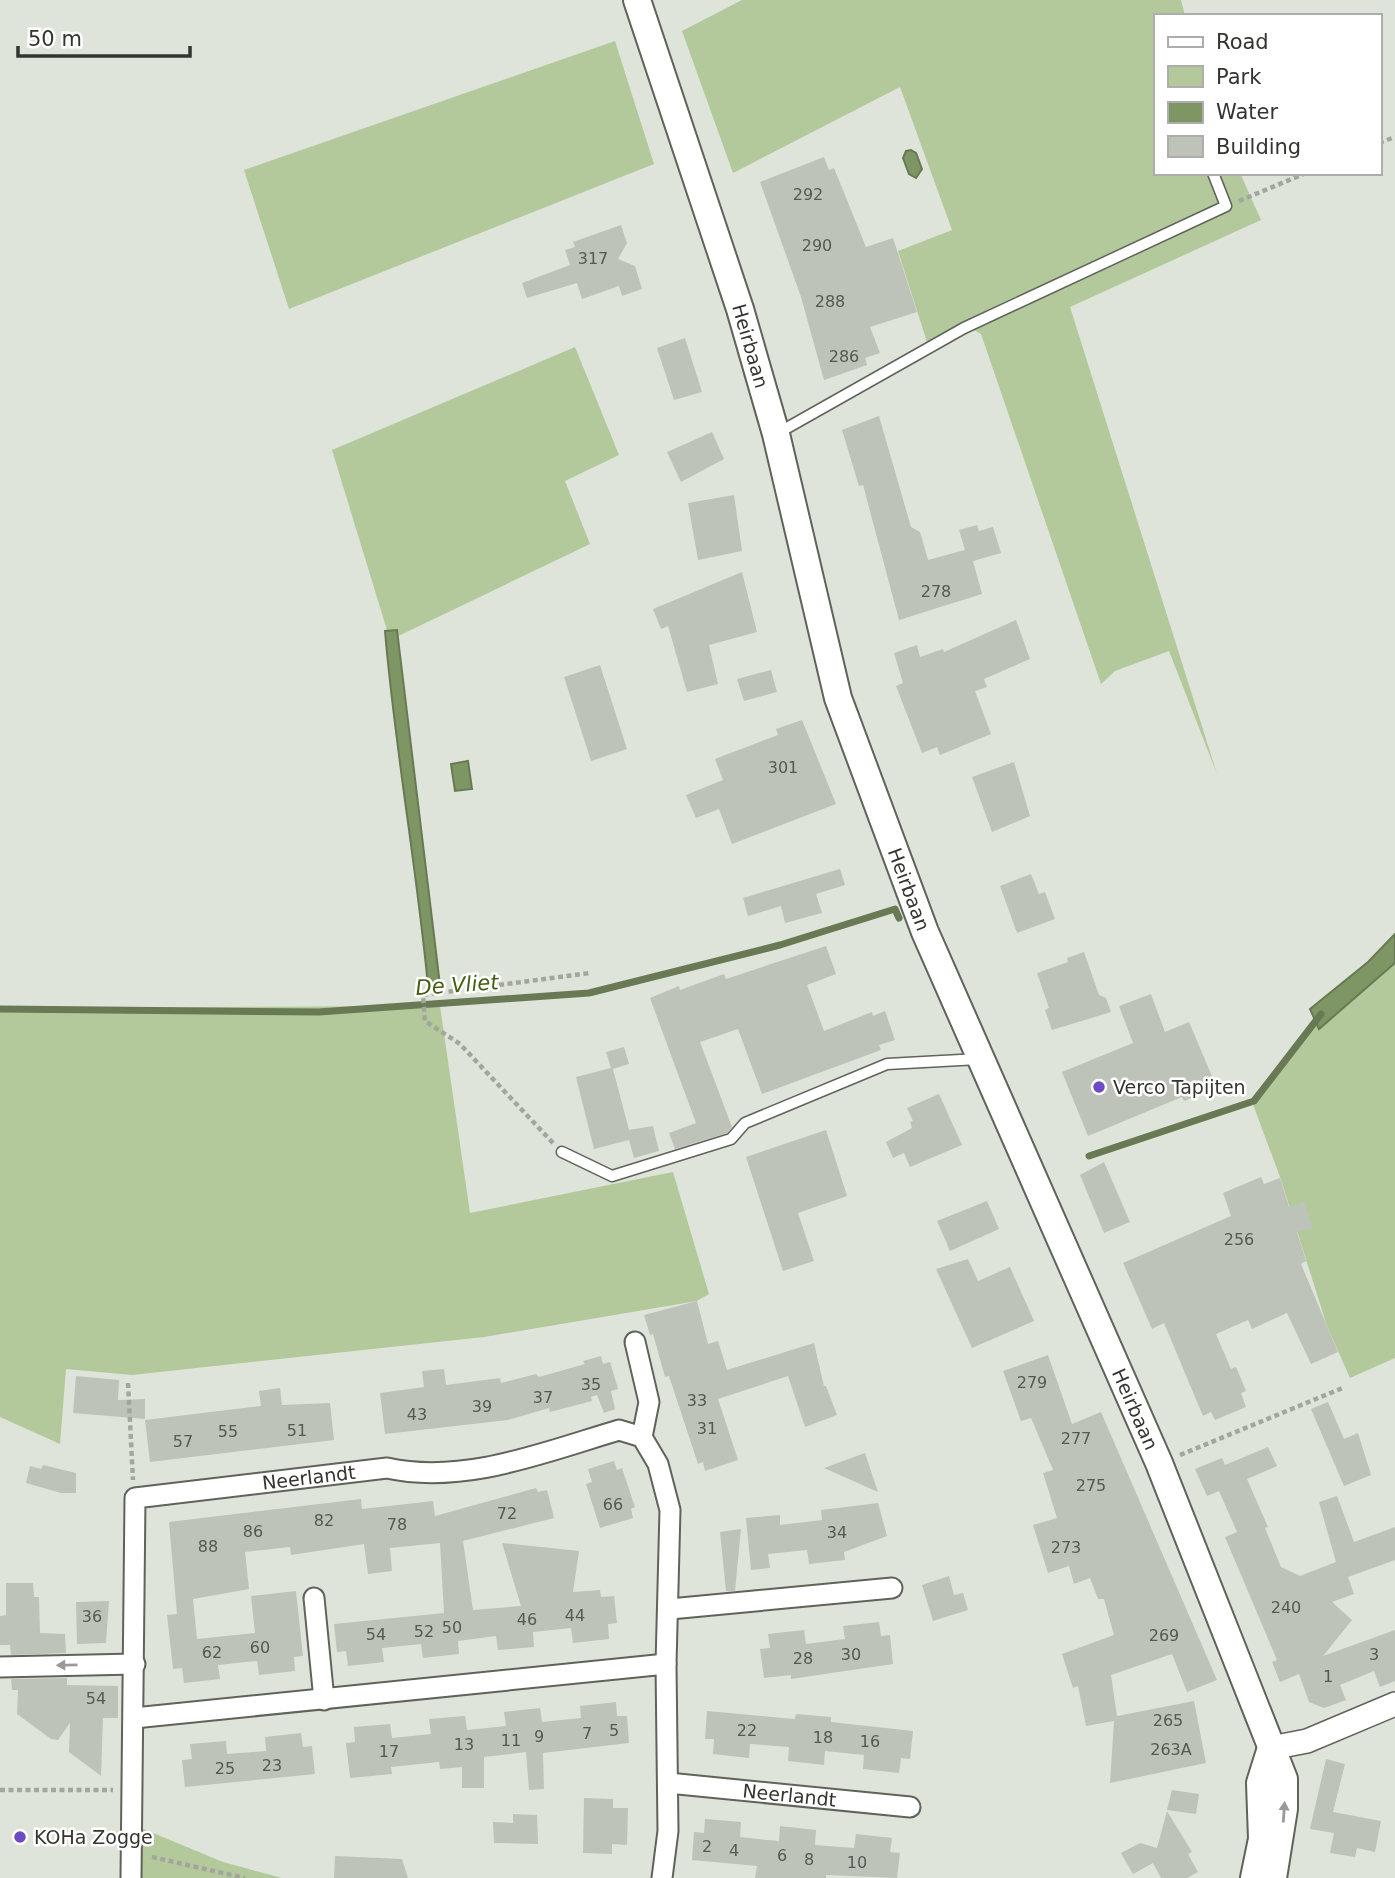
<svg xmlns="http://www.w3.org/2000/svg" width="1395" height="1878" viewBox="0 0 1395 1878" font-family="'DejaVu Sans',sans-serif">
  <rect width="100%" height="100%" fill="#dee4d9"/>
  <!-- green -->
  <path fill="#b3c99b" d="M742,0H1181L1185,16H1155V173H1240L1261,220L1070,307L1217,774L1169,651L1115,671L1101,684L981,334L974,330L927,342L898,251L952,230L900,87L733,173L682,31Z
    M615,41L654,164L289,309L244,170Z
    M575,347L619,455L565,481L590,544L390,640L332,450Z
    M1395,940V1358L1350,1378L1327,1326L1280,1177L1251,1099L1313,1022Z
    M440,1006L470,1213L673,1172L709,1294L697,1301L484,1337L132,1375L66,1369L60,1444L0,1417V1008Z
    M122,1820L223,1862L282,1878H124Z"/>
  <!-- water -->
  <path fill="#7e9664" stroke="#687954" stroke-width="2" d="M911,150L916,153L922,169L916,178L909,174L903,158L906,151Z
    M397,630L440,985L428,986C417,868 395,750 385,631Z
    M468,761L472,789L455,791L451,764Z
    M1395,934V963L1319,1029L1310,1009L1368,962Z"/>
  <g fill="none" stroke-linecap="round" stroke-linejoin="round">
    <!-- stream -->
    <path stroke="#687954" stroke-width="7" d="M0,1009L319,1012L589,993L780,945L895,909L899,918
      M1089,1156L1254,1101L1321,1014"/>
  </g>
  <!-- building -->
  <path fill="#bdc3b8" d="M824,157L829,170L834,168L866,247L893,238L917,312L870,327L880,353L865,358L867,365L824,380L801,297L760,182Z
    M621,225L627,243L618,259L635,266L642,289L622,296L619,286L582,299L577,283L527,298L522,283L570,265L565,250L575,247L573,242Z
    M685,338L702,392L674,400L657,348Z
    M879,416L911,527L920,532L928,560L965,550L959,530L977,525L979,531L993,527L1001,553L973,561L982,594L899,620L863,485L859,486L842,430Z
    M712,432L724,459L681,482L667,452Z
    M734,495L742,551L698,560L688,503Z
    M742,572L757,632L709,645L718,684L687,692L668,626L661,629L653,609Z
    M1016,620L1030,659L984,679L987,687L975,691L991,734L940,755L937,747L922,753L896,686L903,683L894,653L917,645L920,657L943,649L944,652Z
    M600,665L627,749L591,761L564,677Z
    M771,670L777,692L744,701L737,679Z
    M802,720L836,804L732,844L719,809L696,818L686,795L723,780L715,759L778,735L776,729Z
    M1014,762L1030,816L992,832L972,777Z
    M840,869L845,885L816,894L822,913L785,923L781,906L748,916L743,898Z
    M1031,874L1039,894L1045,892L1055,919L1017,933L1000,886Z
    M826,946L836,974L807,985L824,1031L872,1012L873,1016L885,1011L895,1040L879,1045L881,1050L762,1094L738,1029L700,1042L732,1127L727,1133L675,1149L669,1133L696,1123L650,998L679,986L680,990L724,974L726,979Z
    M1084,952L1099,995L1106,998L1111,1012L1052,1030L1045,1010L1049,1008L1037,973L1068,962L1067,958Z
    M1151,994L1165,1032L1189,1022L1217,1088L1184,1101L1182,1097L1088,1136L1062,1072L1133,1043L1119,1006Z
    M624,1047L629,1064L613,1069L629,1130L653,1126L659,1151L634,1158L629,1140L594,1149L576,1077L611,1068L606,1052Z
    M939,1094L962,1145L910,1167L904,1153L893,1158L886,1142L912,1128L910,1122L913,1121L907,1108Z
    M826,1130L847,1196L798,1213L814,1261L783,1271L746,1157Z
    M1104,1162L1130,1222L1104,1233L1080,1175Z
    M1261,1177L1264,1184L1280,1178L1289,1207L1304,1202L1313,1228L1297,1232L1306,1261L1301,1264L1338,1352L1311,1364L1287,1313L1252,1329L1248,1320L1216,1334L1231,1369L1236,1367L1246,1391L1241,1393L1246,1407L1215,1420L1211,1412L1203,1416L1164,1323L1152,1329L1123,1263L1231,1216L1223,1193Z
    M987,1201L999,1229L950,1251L937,1221Z
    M968,1259L978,1281L1010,1267L1034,1321L972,1348L936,1269Z
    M697,1301L708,1344L718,1341L727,1370L814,1343L824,1386H826L837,1415L805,1427L788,1376L718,1399L738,1460L705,1471L703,1462L698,1464L669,1376L665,1377L653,1334L650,1335L644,1315Z
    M1048,1355L1072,1424L1101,1412L1217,1680L1187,1692L1172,1654L1111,1675L1117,1716L1194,1701L1206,1763L1110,1783L1114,1721L1086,1726L1078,1686L1073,1688L1062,1654L1114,1635L1104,1599H1098L1090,1578L1074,1584L1069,1566L1048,1573L1033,1525L1057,1518L1043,1473L1053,1470L1031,1418L1021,1421L1003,1371Z
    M601,1356L603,1364L610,1362L618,1389L611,1391L615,1409L604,1413L597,1395L591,1397L592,1401L550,1412L549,1408L508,1420L385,1434L380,1393L424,1387L422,1371L444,1369L446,1385L500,1378L501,1383L536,1374L539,1377L585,1364L583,1361Z
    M76,1376L119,1380L118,1400L145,1399V1419L73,1413Z
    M280,1388L282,1405L330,1403L334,1440L150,1462L145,1420L261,1406L259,1391Z
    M1328,1402L1344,1439L1358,1433L1371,1475L1344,1486L1311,1409Z
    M1268,1447L1277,1466L1247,1479L1268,1527L1265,1528L1281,1567L1300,1576L1336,1562L1319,1502L1337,1496L1354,1542L1395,1527V1560L1348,1577L1354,1594L1332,1602L1352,1620L1323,1656L1395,1630V1681L1380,1687L1374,1671L1340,1685L1346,1700L1324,1708L1309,1702L1299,1674L1280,1682L1272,1662L1277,1660L1225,1537L1237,1532L1219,1491L1207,1496L1195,1469L1222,1458L1225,1465Z
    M865,1453L878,1492L824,1468Z
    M614,1461L617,1470L622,1468L635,1507L631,1509L633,1518L600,1528L586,1484L592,1482L588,1469Z
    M43,1465L76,1473V1493H61L26,1483L30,1466L41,1469Z
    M536,1488L538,1492L547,1490L554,1518L463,1541L473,1610L521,1606L502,1543L579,1551L573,1592L600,1590L601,1597L614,1596L617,1623L608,1624L609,1639L573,1643L571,1628L533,1632L534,1647L498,1650L496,1636L458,1641L459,1654L423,1658L421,1644L382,1648L384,1662L348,1666L346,1651L337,1652L334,1624L444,1613L440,1543L390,1548L392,1571L368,1574L364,1544L291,1555L290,1547L245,1552L249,1589L193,1599L197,1639L255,1633L251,1596L296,1591L303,1656L294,1657L295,1671L259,1675L257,1661L218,1665L220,1679L184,1683L182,1668L173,1669L167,1615L177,1614L169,1522L361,1499L362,1509L433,1501L435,1516Z
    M878,1503L887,1536L844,1552L845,1560L809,1564L807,1550L768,1554L770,1568L751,1570L746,1518L780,1515V1525L822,1520L821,1510Z
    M741,1529L735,1591H726L720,1532Z
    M949,1576L954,1595L963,1593L968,1610L933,1621L922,1585Z
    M6,1583H33L34,1597H39L40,1633L65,1634L66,1653L11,1655L10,1645H0V1616L6,1615Z
    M109,1601L106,1643L77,1644L76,1602Z
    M879,1622L881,1636L890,1635L893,1664L791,1679V1675L764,1678L760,1649L770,1648L768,1634L804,1630L806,1644L845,1639L843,1626Z
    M67,1678V1685L118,1686V1718H103L101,1776L69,1752L70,1723L58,1740L51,1739L17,1714L18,1690H12L11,1679Z
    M616,1702L617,1716H627L629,1743L543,1753L544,1789L529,1790L526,1752L484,1757V1788H462V1767L440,1769L439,1762L391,1767L392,1774L350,1778L346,1743L355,1742L354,1727L390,1724L392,1738L431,1734L429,1719L465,1716L467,1730L506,1726L504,1712L540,1708L542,1722L581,1718L580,1706Z
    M707,1711L783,1718L795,1719L796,1714L831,1717V1722L913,1731L910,1759L901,1758L899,1773L863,1769L864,1755L825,1751L824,1765L788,1761L789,1747L750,1744L749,1758L713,1754L714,1739H705Z
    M301,1733L303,1747L312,1746L315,1774L185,1787L182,1760L192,1759L190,1744L226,1741L227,1754L266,1751L265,1737Z
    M1326,1759L1345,1764L1333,1812L1381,1821L1375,1852L1357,1848L1355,1857L1330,1853L1334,1833L1310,1829Z
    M1172,1790L1199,1794L1196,1814L1167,1810Z
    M584,1798L613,1799V1808H628L627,1845L612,1844V1854L583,1853Z
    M1167,1811L1192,1852L1188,1854L1198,1872L1187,1878H1161L1153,1863L1133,1874L1121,1853L1140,1843L1157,1848Z
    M513,1814L537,1815L538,1844L494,1843L493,1822L513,1823Z
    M705,1819L741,1822L740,1837L758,1839L779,1841L780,1826L816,1830L815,1845L854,1848L856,1834L892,1838L890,1852L900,1853L897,1878L826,1875V1878H755L757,1866L692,1860L694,1832L704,1833Z
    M335,1856L402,1859L408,1878H334Z"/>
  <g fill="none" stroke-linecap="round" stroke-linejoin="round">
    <!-- service casing -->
    <g stroke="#5f635a" stroke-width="13">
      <path id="service" d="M778,433L964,328L1226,206L1213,173
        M562,1152L612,1176L731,1139L745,1123L887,1064L979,1059"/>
    </g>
    <!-- minor casing -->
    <g stroke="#5f635a" stroke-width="23">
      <g id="minor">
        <path d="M635,1342L649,1402L642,1437"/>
        <path d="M314,1598L324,1700"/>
        <path d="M670,1609L892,1588"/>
        <path d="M0,1667L135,1664"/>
        <path d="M134,1718L666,1664"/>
        <path id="s1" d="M668,1783L910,1807"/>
        <path id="s2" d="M131,1878L135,1498L387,1468C464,1485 545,1452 619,1430L642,1437L658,1464L670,1510L666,1664L668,1831L662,1878"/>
      </g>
    </g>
    <!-- tertiary casing -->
    <g stroke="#5f635a" stroke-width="26">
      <path id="tertiary" d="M1271,1748L1307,1741L1395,1704"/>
    </g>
    <!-- secondary casing -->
    <g stroke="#5f635a" stroke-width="30">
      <g id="secondary">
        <path id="s3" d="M637,0L740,309L776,434L838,698L925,932L1159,1463L1284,1779V1809L1273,1878"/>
        <path d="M1254,1878L1262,1839L1260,1783L1271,1748"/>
      </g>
    </g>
    <!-- path -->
    <path stroke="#a2a69d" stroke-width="4.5" stroke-dasharray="5 3.5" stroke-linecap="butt" d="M1379,143L1395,137
      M1239,201L1306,173
      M553,1143L460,1044L425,1021L423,995L590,973
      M128,1383L133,1480
      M1180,1455L1345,1387
      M0,1790H113
      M152,1857L245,1878"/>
    <!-- service -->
    <use href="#service" stroke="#fff" stroke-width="10"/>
    <!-- minor -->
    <use href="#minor" stroke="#fff" stroke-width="19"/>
    <!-- tertiary -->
    <use href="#tertiary" stroke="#fff" stroke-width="23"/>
    <!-- secondary -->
    <use href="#secondary" stroke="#fff" stroke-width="26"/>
  </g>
  <!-- one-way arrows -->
  <defs><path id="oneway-solid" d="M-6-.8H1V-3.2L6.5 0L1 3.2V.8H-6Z" transform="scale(1.75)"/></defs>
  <g fill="#999a98">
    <use href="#oneway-solid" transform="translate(67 1665) rotate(179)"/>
    <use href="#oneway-solid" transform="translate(1284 1812) rotate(-86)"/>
  </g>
  <!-- markers -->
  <g fill="#6d4bc4" stroke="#fff" stroke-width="2.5">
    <circle cx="1099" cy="1087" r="7"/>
    <circle cx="20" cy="1837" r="7"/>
  </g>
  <g text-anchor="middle" stroke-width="5" stroke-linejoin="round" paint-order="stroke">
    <!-- number labels -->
    <g font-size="16" fill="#565852">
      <text x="808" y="200">292</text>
      <text x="817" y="251">290</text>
      <text x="593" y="264">317</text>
      <text x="830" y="307">288</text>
      <text x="844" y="362">286</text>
      <text x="936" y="597">278</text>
      <text x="783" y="773">301</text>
      <text x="1239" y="1245">256</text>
      <text x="1032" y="1388">279</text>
      <text x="591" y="1390">35</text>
      <text x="543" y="1403">37</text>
      <text x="697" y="1406">33</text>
      <text x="482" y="1412">39</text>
      <text x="417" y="1420">43</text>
      <text x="707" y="1434">31</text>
      <text x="297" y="1436">51</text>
      <text x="228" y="1437">55</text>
      <text x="1076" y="1444">277</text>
      <text x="183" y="1447">57</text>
      <text x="1091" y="1491">275</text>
      <text x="613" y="1510">66</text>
      <text x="507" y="1519">72</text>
      <text x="324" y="1526">82</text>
      <text x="397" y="1530">78</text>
      <text x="253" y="1537">86</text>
      <text x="837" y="1538">34</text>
      <text x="208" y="1552">88</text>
      <text x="1066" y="1553">273</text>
      <text x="1286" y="1613">240</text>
      <text x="575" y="1621">44</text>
      <text x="92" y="1622">36</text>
      <text x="527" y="1625">46</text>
      <text x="452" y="1633">50</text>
      <text x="424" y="1637">52</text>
      <text x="376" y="1640">54</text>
      <text x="1164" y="1641">269</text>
      <text x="260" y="1653">60</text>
      <text x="212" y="1658">62</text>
      <text x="851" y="1660">30</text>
      <text x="1374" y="1660">3</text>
      <text x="803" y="1664">28</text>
      <text x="1328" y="1682">1</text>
      <text x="96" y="1704">54</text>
      <text x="1168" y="1726">265</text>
      <text x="614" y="1736">5</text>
      <text x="747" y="1736">22</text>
      <text x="587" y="1739">7</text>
      <text x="539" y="1742">9</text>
      <text x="823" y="1743">18</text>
      <text x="511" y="1746">11</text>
      <text x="870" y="1747">16</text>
      <text x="464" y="1750">13</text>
      <text x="1171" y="1755">263A</text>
      <text x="389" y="1757">17</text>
      <text x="272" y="1771">23</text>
      <text x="225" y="1774">25</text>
      <text x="707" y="1852">2</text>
      <text x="734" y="1856">4</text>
      <text x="782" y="1861">6</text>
      <text x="809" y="1865">8</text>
      <text x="857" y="1868">10</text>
    </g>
    <!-- street labels -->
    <g font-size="19" fill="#333530" stroke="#fff">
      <text dy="7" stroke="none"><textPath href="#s3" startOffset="364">Heirbaan</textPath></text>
      <text dy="7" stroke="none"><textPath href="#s3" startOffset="931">Heirbaan</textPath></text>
      <text dy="7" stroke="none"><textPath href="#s3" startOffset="1498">Heirbaan</textPath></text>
      <text dy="7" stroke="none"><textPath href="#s2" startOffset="555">Neerlandt</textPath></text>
      <text dy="7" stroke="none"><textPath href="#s1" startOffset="122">Neerlandt</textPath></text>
    </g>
    <!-- poi labels -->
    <g font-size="19" fill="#333530" stroke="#fff" text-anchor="start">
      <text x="1113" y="1094">Verco Tapijten</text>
      <text x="34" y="1844">KOHa Zogge</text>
    </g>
    <!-- water labels -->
    <g font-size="21" font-style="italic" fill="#425f14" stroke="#fff">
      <text transform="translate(457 985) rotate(-4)" y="7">De Vliet</text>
    </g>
  </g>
  <!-- legend -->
  <rect x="1154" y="14" width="228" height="161" fill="#ffffff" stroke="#adaeac" stroke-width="2"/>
  <rect x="1168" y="37" width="35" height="10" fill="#ffffff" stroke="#adaeac" stroke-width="2"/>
  <text x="1216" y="49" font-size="21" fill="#333530">Road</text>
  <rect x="1168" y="66" width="35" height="21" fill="#b3c99b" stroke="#adaeac" stroke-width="2"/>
  <text x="1216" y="84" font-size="21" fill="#333530">Park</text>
  <rect x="1168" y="102" width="35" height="21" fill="#7e9664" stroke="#adaeac" stroke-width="2"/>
  <text x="1216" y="119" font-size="21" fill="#333530">Water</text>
  <rect x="1168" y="136" width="35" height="21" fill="#bdc3b8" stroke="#adaeac" stroke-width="2"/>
  <text x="1216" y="154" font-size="21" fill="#333530">Building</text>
  <!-- scale -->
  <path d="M18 46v10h172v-10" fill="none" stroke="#333530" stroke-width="3.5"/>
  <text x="28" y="46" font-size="21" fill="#333530" stroke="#ffffff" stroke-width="5" paint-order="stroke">50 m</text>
</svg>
